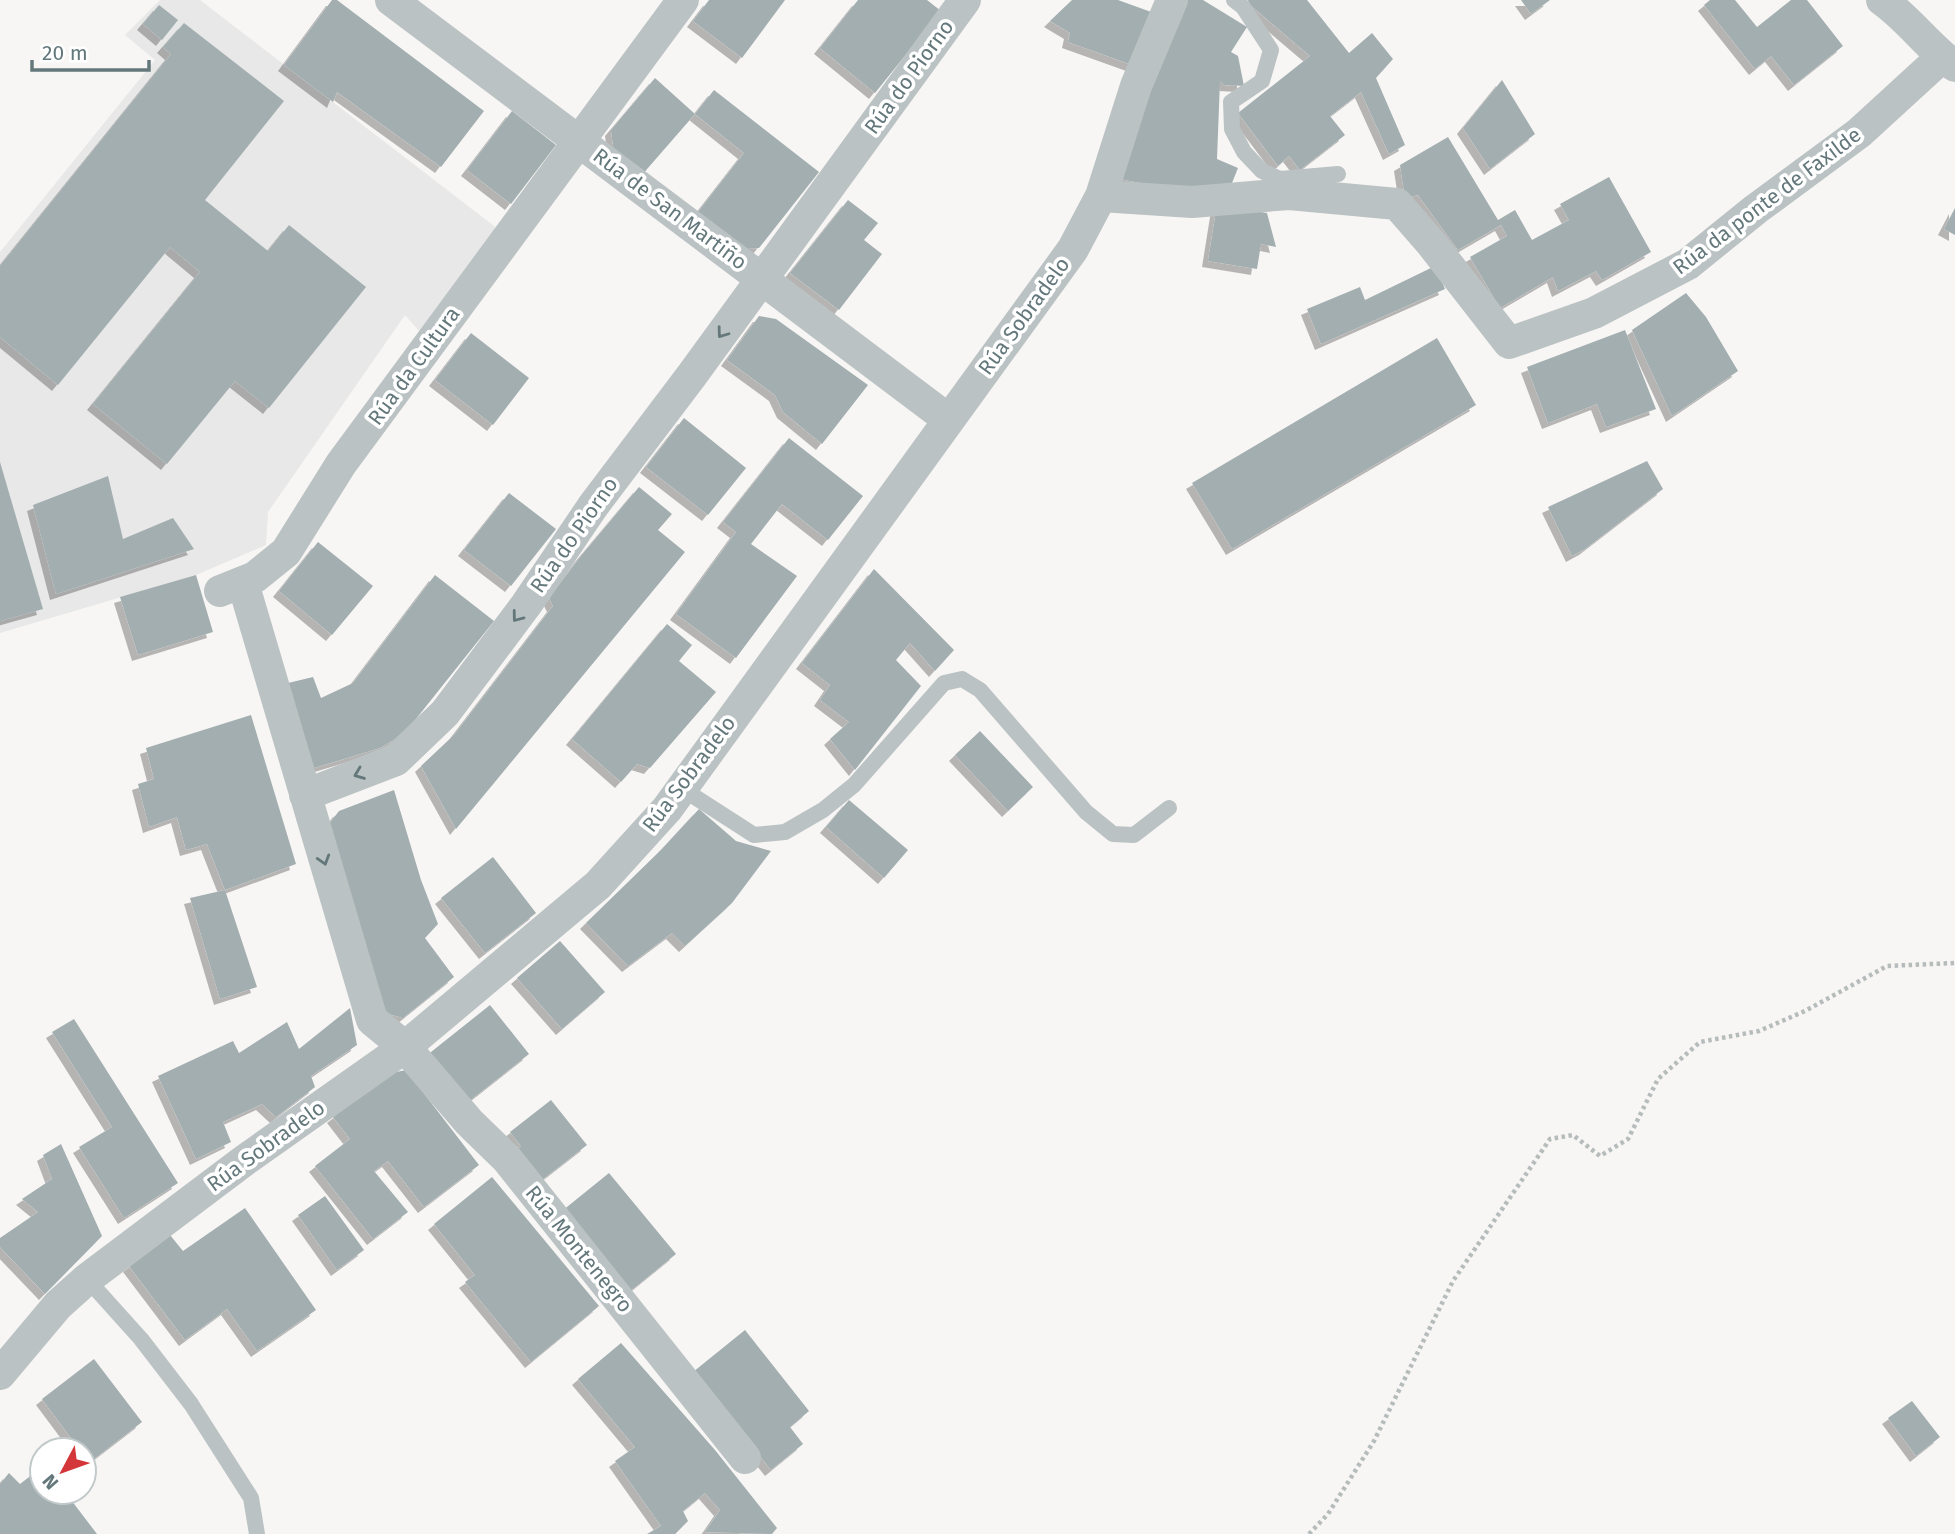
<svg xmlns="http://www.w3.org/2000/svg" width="1955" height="1534" viewBox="0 0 1955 1534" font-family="'Fira Sans',sans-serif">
  <defs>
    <filter id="shadow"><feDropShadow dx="-6" dy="6" stdDeviation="0" flood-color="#0004"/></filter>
  </defs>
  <rect width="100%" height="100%" fill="#f7f6f4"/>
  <!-- built -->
  <path fill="#e7e8e7" d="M160,0H200L498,229L419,331L405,315L268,512L266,545L196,575L0,633V252L155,60L125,35Z"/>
  <!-- building -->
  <path fill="#a3aeb0" filter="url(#shadow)" d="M332,0H337L484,111L441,167L337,92L333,102L284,65Z
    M709,0H785L742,58L693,21Z
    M858,0H927L941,11L875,93L820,48Z
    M1072,0H1118L1154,13L1135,66L1068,42L1070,33L1050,21Z
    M1179,0H1203L1247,27L1231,52L1238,56L1244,86L1224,85L1220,81L1217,159L1238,168L1230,188L1189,192L1120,179Z
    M1248,0H1307L1349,53L1372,33L1393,59L1376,78L1405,145L1389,154L1361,92L1330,116L1345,135L1300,170L1289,156L1278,166L1238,113L1310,56L1249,4Z
    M1521,0H1550L1531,14Z
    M1710,0H1735L1757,27L1791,0H1807L1843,46L1794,85L1771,56L1755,69L1704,5Z
    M159,5L178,20L162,40L143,24Z
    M184,23L284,101L205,200L268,251L289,225L366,287L269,408L235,381L167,464L93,404L200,272L170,247L58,385L0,337V266L171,54L163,47Z
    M655,78L695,114L641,176L614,152L611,130Z
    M1502,80L1535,134L1490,169L1463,128Z
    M714,90L819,172L759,248L746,249L698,212L744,153L695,114Z
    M512,111L556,145L511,204L467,170Z
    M1448,137L1498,220L1515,210L1532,240L1569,220L1560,204L1609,177L1651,252L1602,280L1596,271L1558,291L1553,277L1500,308L1470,257L1507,236L1501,225L1458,250L1418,195L1405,198L1400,165Z
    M848,200L878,223L864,240L882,254L839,310L790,273Z
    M1217,205L1267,213L1276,247L1261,244L1257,269L1208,261Z
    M1955,208V235L1944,229Z
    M1435,266L1445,289L1321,344L1307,309L1360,287L1365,300Z
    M1686,293L1706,317L1738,371L1672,416L1632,330Z
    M759,316L776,319L868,385L822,444L783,412L775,395L727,360Z
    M1625,330L1656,409L1606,427L1597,404L1548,423L1527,367Z
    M471,333L529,378L493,425L435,380Z
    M1437,338L1476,405L1232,549L1192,483Z
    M684,418L746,468L708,515L646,467Z
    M789,438L863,496L828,540L782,504L751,544L797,576L736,658L676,614L736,532L723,522Z
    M1647,461L1663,489L1585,549L1572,556L1548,507Z
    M0,462L43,609L0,621Z
    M108,476L123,539L173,518L194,549L56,594L33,505Z
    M639,487L672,514L658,530L685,552L456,829L421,766L454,735L553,606L549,598L581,556Z
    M509,493L556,529L511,586L464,550Z
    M318,542L373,586L332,635L279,591Z
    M874,569L954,650L935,671L910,643L896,660L921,686L855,770L830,739L849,722L820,700L830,685L802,663Z
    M196,575L213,632L138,655L120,597Z
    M435,575L494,621L404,734L380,748L314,768L288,683L313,677L321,698L353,683Z
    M667,624L692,645L679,661L716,692L650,768L637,764L621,782L572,739Z
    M251,715L296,864L225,890L207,844L186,850L177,817L149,827L138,784L154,779L146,748Z
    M980,731L1033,787L1008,811L955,755Z
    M394,790L421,880L438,924L425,938L454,977L403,1018L385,1013L329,824L339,811Z
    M849,800L908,850L884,878L826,827Z
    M699,809L736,841L771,851L732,903L685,946L672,933L628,966L586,923L662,849Z
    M493,857L536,913L485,953L441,898Z
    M225,890L257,987L220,999L190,898Z
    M560,941L605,992L562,1029L517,978Z
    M490,1005L529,1054L463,1106L429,1062L431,1052Z
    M350,1008L357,1045L311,1076L315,1087L276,1117L262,1104L223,1122L231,1142L196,1159L158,1076L233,1041L239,1053L287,1022L299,1049Z
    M74,1019L178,1183L124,1218L79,1147L112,1127L52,1032Z
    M406,1070L479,1165L424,1207L388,1161L374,1171L408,1212L373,1239L315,1166L350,1139L333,1117L391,1073Z
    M551,1100L587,1145L538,1183L513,1152L521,1146L510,1132Z
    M61,1144L102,1236L45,1294L0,1247V1238L38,1212L22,1199L52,1179L43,1155Z
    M609,1173L676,1254L628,1293L562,1211Z
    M492,1177L599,1306L531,1362L465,1282L475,1275L434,1224Z
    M325,1196L364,1250L337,1270L298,1215Z
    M245,1208L316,1310L257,1351L227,1309L185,1340L129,1266L170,1235L183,1251Z
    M745,1330L809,1411L790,1427L803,1444L771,1470L693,1372Z
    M621,1343L715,1450L777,1528L772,1534L705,1532L720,1510L705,1493L683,1511L688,1521L675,1534H647L661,1526L615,1461L635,1447L578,1379Z
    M94,1359L142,1422L90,1462L84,1455V1450H80L42,1399Z
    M1912,1401L1940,1437L1916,1456L1888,1418Z
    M42,1467V1492H65L97,1534H0V1484L9,1473L20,1484Z"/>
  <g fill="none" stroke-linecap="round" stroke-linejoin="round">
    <!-- path -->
    <path stroke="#b6bbbc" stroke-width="4.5" stroke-dasharray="3.5 3.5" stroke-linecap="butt" d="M1309,1534L1328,1514L1374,1441L1453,1281L1550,1139L1573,1135L1600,1156L1628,1139L1658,1079L1700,1042L1759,1031L1805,1011L1887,966L1955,963"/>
    <!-- lane -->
    <path stroke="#bbc2c3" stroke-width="16" d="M1234,0L1243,7L1271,50L1262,81L1231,102L1232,129L1244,152L1262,171L1280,179L1338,174
      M681,788L754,835L785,832L823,810L854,785L944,683L962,679L980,690L1086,812L1113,834L1134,835L1169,808
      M87,1279L141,1339L191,1404L251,1498L257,1534"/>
    <!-- street -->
    <path stroke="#bbc2c3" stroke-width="32" d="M391,0L949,420
      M1882,0C1909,19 1928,47 1955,66
      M1101,196L1192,202L1289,194L1397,204L1431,243L1509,343L1594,313L1688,264L1756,209L1859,133L1942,57
      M243,583L372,1020L405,1047L469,1122L507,1159L745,1458
      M220,591L255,577L286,552L341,464L683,0
      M305,795L396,760L445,713L526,605L593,506L692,375L965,0
      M0,1374L58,1305L87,1279L245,1160L405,1047L598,885L667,809L1073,249L1101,196L1136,86L1172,0"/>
  </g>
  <!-- one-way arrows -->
  <defs><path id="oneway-chevron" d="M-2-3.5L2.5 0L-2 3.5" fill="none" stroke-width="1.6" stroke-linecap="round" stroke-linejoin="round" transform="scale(1.75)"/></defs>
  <g stroke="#64787c">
    <use href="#oneway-chevron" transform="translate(722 333) rotate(126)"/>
    <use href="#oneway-chevron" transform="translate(517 617) rotate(127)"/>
    <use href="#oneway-chevron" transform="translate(359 774) rotate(159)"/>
    <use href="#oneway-chevron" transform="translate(324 860) rotate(73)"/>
  </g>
  <g text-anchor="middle" stroke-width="7" stroke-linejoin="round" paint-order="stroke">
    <!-- street labels -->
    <g font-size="21" fill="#64787c" stroke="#fff">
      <text transform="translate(909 77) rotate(-54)" y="7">Rúa do Piorno</text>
      <text transform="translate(1767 201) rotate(-37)" y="7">Rúa da ponte de Faxilde</text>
      <text transform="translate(670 209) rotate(37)" y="7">Rúa de San Martiño</text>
      <text transform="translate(1024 316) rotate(-54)" y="7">Rúa Sobradelo</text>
      <text transform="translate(414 366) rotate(-54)" y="7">Rúa da Cultura</text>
      <text transform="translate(574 535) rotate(-55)" y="7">Rúa do Piorno</text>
      <text transform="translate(689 774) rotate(-53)" y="7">Rúa Sobradelo</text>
      <text transform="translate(266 1146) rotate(-36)" y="7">Rúa Sobradelo</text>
      <text transform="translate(579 1249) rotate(51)" y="7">Rúa Montenegro</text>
    </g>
  </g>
  <!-- north arrow -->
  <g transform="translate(63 1471) rotate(229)"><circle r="33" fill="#ffffff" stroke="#c1c9cb" stroke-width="2"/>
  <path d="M0-5L12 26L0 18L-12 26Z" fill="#d3373a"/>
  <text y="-10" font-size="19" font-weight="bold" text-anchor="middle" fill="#64787c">N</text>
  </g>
  <!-- scale -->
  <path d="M32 60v10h117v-10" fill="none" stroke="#64787c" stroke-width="3.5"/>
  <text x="42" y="60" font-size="21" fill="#64787c" stroke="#ffffff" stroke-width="5" paint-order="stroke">20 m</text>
</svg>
